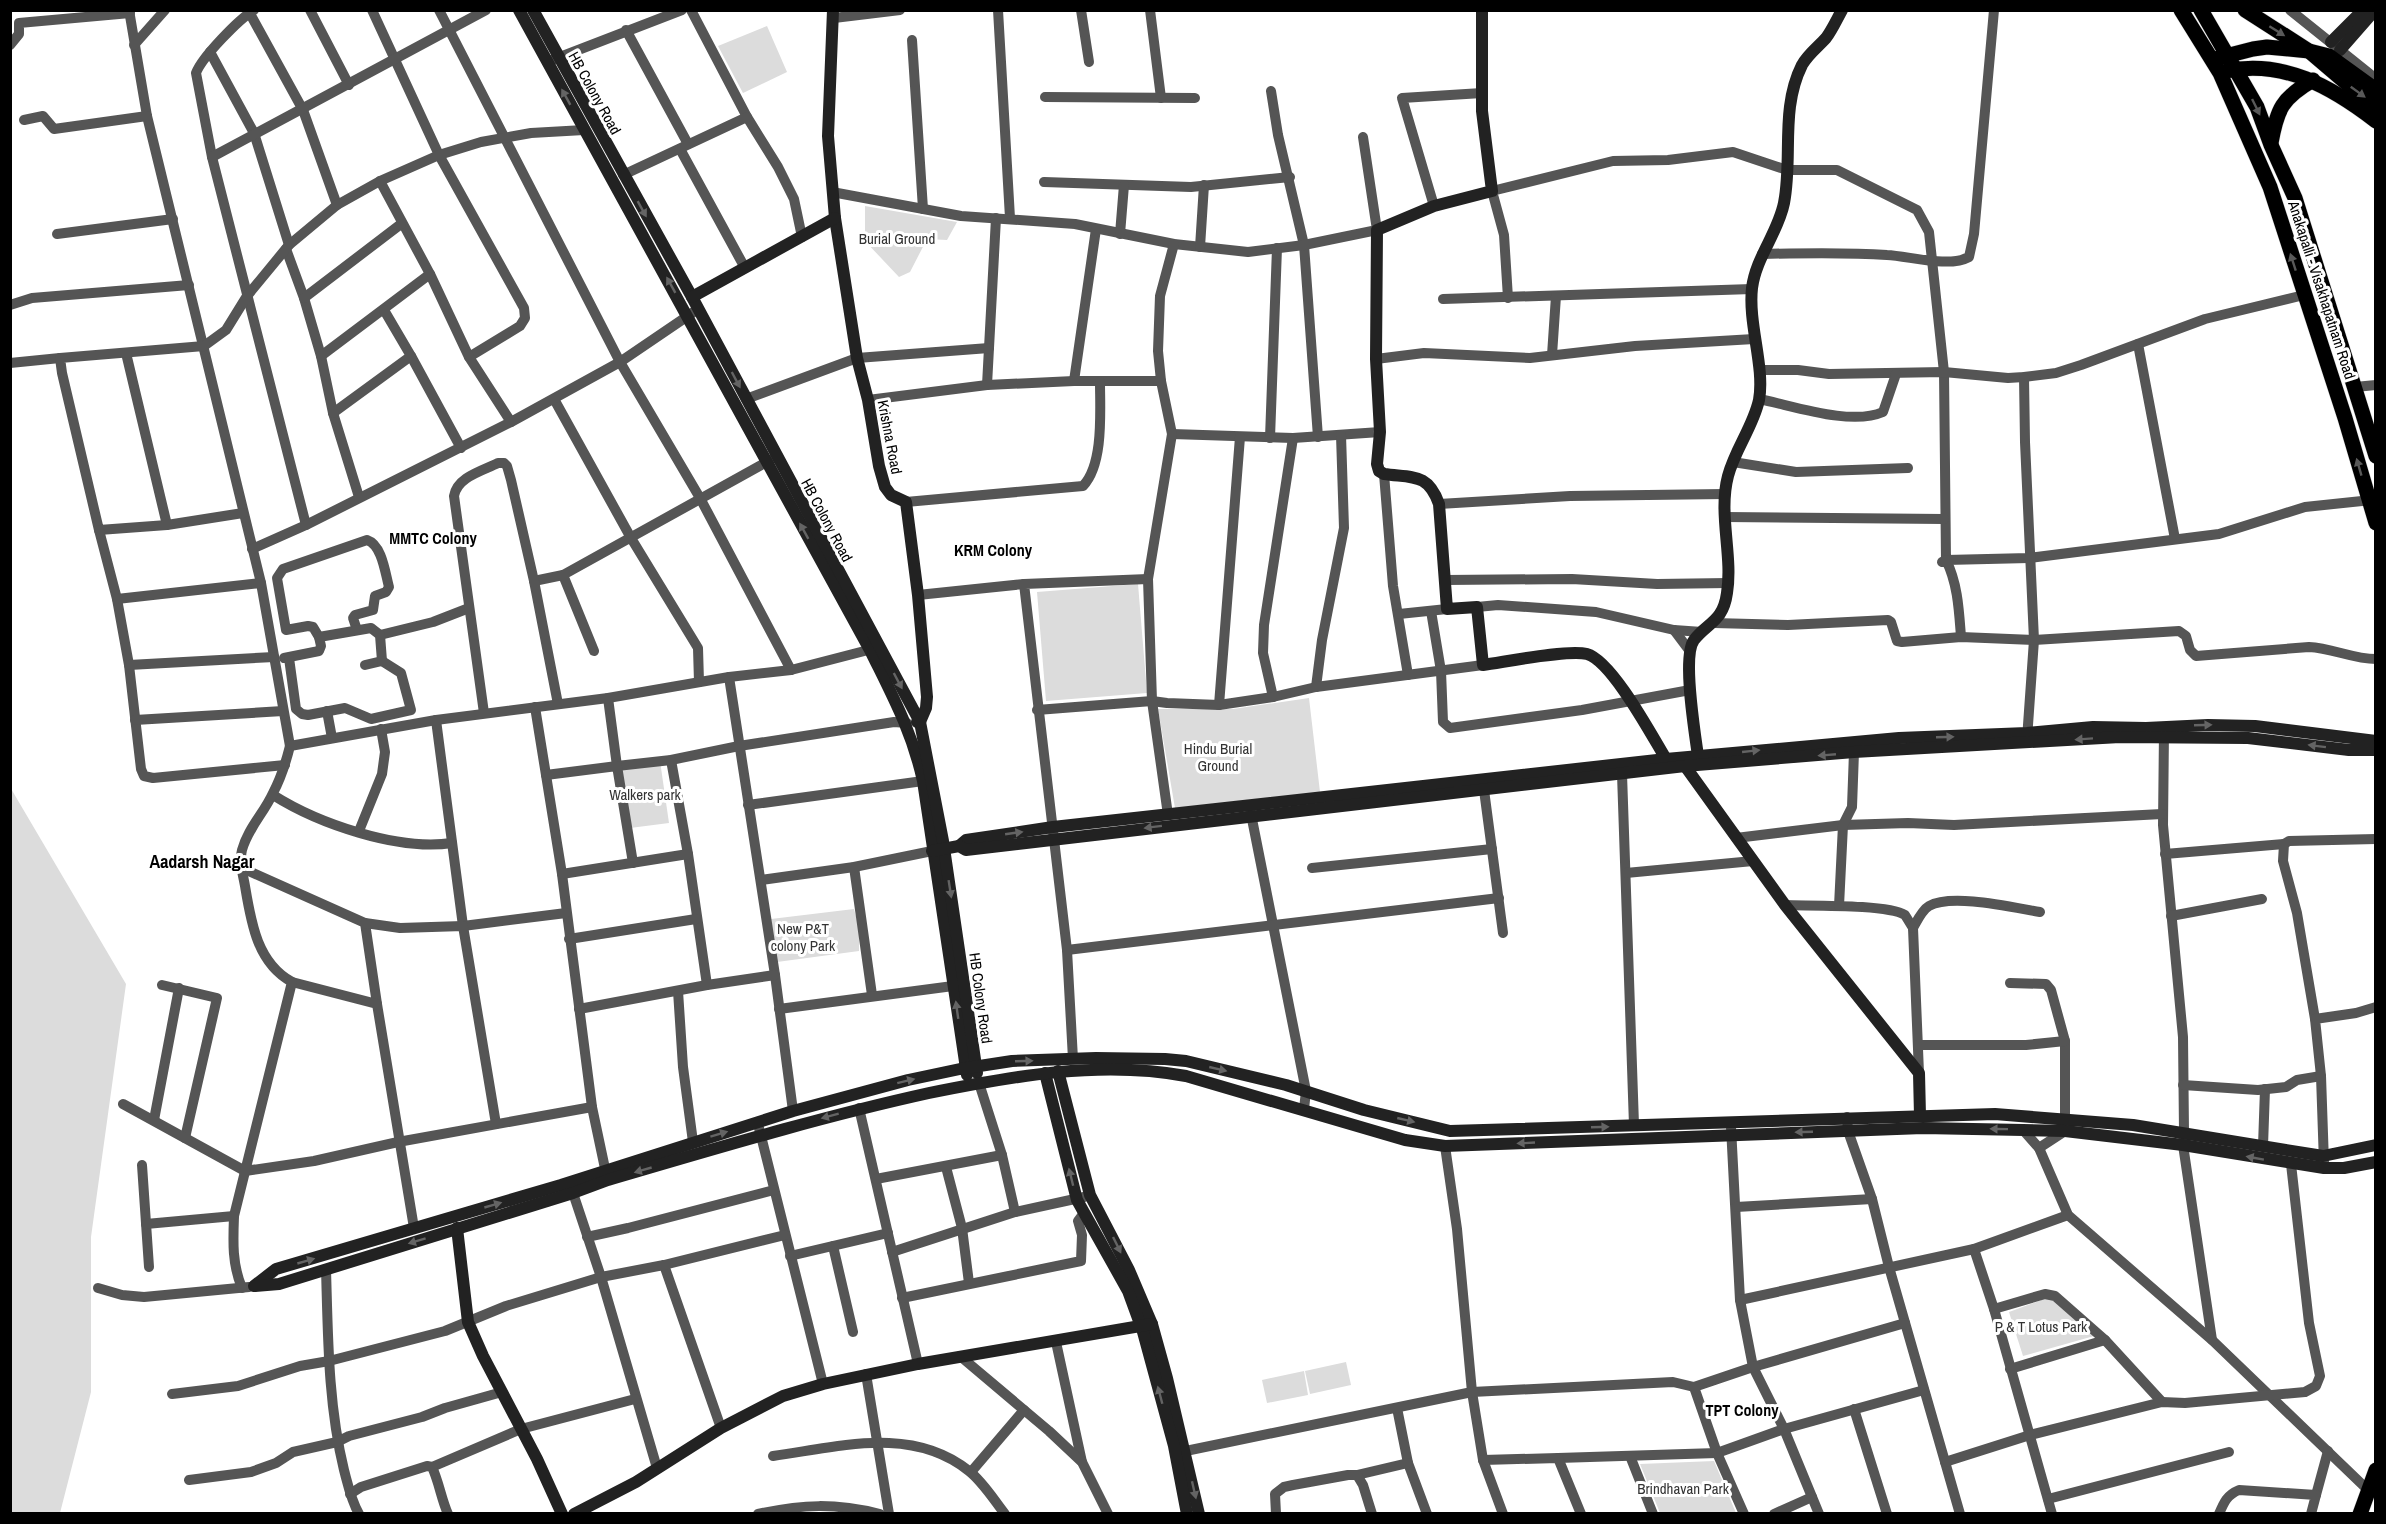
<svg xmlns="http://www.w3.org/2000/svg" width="2386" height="1524" viewBox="0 0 2386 1524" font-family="'Archivo Narrow',sans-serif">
<rect width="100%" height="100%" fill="#fff"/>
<!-- green -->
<g fill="#dcdcdc">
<polygon points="767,26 787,72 743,93 718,46"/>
<polygon points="865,206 957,222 947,240 927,239 910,272 899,277 865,241"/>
<polygon points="1138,584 1147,693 1046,701 1037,592"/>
<polygon points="1309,698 1320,792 1175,808 1158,709 1233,709"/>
<polygon points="660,761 669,823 630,828 621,765"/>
<polygon points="10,787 126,984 91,1237 91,1392 60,1513 11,1513"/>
<polygon points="854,909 859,927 859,951 777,962 771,919"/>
<polygon points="2050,1297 2094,1336 2023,1356 2009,1312"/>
<polygon points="1346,1362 1351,1385 1310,1394 1305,1371"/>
<polygon points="1304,1371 1308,1395 1267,1403 1262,1380"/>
<polygon points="1714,1461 1736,1513 1660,1513 1640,1464"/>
</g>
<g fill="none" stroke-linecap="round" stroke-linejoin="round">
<defs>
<g id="primary">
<polyline points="2181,10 2220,73 2270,187 2345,418 2376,523"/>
<polyline points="2201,10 2257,107 2271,145 2295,198 2376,456"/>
<polyline points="2245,10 2309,51 2350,86 2376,105"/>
<polyline points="2218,58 2253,49 2267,47 2309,51 2329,56 2376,90"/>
<path d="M2226 71C2283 59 2332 87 2376 121"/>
<path d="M2271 143C2277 109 2282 98 2313 80"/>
<polyline points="2360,1514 2376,1470"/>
</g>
</defs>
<!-- primary casing -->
<use href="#primary" stroke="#dbdbdb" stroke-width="16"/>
<!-- street -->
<g stroke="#555" stroke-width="10">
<polyline points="129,10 147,116 261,583 290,746"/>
<polyline points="248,10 303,110 337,205"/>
<path d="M254 10C239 19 202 57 196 73L212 157 306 525"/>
<polyline points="310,10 349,85"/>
<polyline points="372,10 439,155 524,308 525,318 520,326 469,357"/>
<polyline points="439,10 620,362 700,498 791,670"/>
<polyline points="691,10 747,117 778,167 794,199 802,237"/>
<polyline points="998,10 1010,218"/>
<polyline points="1081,10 1089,62"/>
<polyline points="1150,10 1161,98"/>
<polyline points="2290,10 2376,79"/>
<polyline points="834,18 900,10"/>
<polyline points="626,30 688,144"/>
<polyline points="912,40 923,209"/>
<polyline points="10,45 19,34 19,23 130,13"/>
<polyline points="134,45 165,10"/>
<polyline points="210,52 254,133 289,245"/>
<polyline points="547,62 682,10"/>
<polyline points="1271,91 1278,135 1304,245 1318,437"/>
<polyline points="1045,97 1195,98"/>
<polyline points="24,120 43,116 54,129 147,116"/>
<polyline points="680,149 745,268"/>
<polyline points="212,157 486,10"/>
<polyline points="623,175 747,117"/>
<polyline points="380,181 430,274 469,357 511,422"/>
<polyline points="1044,182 1191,187 1290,177"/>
<polyline points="832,192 961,216 1075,224 1174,244 1248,252 1304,245 1377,230 1363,137"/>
<polyline points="1434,206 1402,98 1482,93"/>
<polyline points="57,234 173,219"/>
<polyline points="1120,234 1124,185"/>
<polyline points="1200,247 1204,185"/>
<polyline points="286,249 304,298 321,356 333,413 359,497"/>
<path d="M1762 254C1803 253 1845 252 1887 255 1909 256 1949 268 1969 257L1974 234 1994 10"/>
<polyline points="304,298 401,224"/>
<polyline points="1508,298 1504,235 1492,191 1613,161 1668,160 1733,152 1787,170 1837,170 1917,210 1929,232 1944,372 1946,560 2029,558 2219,534 2305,507 2362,501"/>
<polyline points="1443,299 1752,289"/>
<polyline points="10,305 32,298 189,285"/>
<polyline points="2138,344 2175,539"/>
<polyline points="126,353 167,525"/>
<polyline points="1552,355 1556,296"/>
<polyline points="321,356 430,274"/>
<polyline points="411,356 461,448"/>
<polyline points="1376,359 1424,353 1530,358 1635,346 1754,339"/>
<polyline points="10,363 60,358"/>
<polyline points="1760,370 1798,370 1829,374 1944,372 2008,378 2024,377 2056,373 2081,365 2205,319 2304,295"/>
<polyline points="2024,377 2025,442 2034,640 2027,739"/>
<polyline points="1074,381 1096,229"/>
<polyline points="987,385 996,218"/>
<polyline points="2355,387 2376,385"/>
<polyline points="554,399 631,538 698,648 699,682"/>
<polyline points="746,399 857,358 989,348"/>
<path d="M1759 399C1794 406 1851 426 1883 412L1896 374"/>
<polyline points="868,400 987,385 1074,381 1161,381"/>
<polyline points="333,413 411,356 384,310"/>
<polyline points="1172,434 1293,438 1380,432"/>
<polyline points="1270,438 1277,248"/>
<polyline points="1733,462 1796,472 1908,468"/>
<polyline points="1384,474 1393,586 1408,675"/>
<path d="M906 502 1083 486C1104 464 1100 411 1100 382"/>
<polyline points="1439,504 1570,496 1725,494"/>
<polyline points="243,513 167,525 99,530 62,373 60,358 204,346 226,330 247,296 289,245 337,205 380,181 439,155 481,142 531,133 584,130"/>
<polyline points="1725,517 1944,519"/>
<polyline points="99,530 117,599 129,665 141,769 144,776 153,778 285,765"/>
<polyline points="252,549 306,525 511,422 620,362 698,309"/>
<path d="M1942 562 1946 560C1958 584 1959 611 1961 637"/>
<polyline points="1148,579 1172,434 1161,381 1158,351 1160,296 1174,244"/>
<polyline points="1446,580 1572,579 1657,584 1728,583"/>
<polyline points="534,581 563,575"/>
<polyline points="918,595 1024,584"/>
<polyline points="117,599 261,583"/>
<polyline points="1477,607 1498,605 1596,612 1674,630 1702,632"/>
<polyline points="1431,611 1441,671 1443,722 1450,728 1582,710 1690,690"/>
<polyline points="1399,614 1447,609"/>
<path d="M1714 623 1788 625 1888 620 1891 622 1897 641 1902 642 1961 637 2034 640 2179 631 2186 636 2190 650 2196 656 2309 647C2332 648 2353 659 2376 659"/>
<polyline points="1674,630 1689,650"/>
<polyline points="380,635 433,622 469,608"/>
<path d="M319 637 313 627 308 626 286 630 277 578 283 569 367 540C382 545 385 572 389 587L386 592 375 596 373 610 355 615 353 618 357 630"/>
<polyline points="594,651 563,575 774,458"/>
<polyline points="284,658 319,651 321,646 319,637 371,628 380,635 382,661 365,665"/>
<polyline points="289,658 296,709 302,714 308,715 345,708 371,719 411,710 401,673 382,661"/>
<polyline points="129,665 274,657"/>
<polyline points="729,677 775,975 793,1111"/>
<polyline points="1316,687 1322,640 1344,528 1341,435"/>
<polyline points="1273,697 1263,653 1264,625 1293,438"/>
<polyline points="608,698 617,766 671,760 739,746 894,722 907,723"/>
<polyline points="1219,705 1240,437"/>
<polyline points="535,707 562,874 592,1107 607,1178"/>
<polyline points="1037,710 1152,701 1167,703 1219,705 1273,697 1316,687 1483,665"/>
<polyline points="327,711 332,738"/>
<path d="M484 713 454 496C457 477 482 471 498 463H504L507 466 511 480 534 581 558 704"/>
<polyline points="135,720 283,711"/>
<polyline points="436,720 463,926 566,913"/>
<polyline points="2164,731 2163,825 2183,1037 2184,1132 2183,1145 2212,1340"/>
<polyline points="671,760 688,854 707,985"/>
<polyline points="1622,774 1634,1125"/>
<polyline points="546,775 617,766 633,863"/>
<polyline points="1484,790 1503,933"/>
<path d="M273 795C319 824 398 851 452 843"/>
<polyline points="748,805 923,781"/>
<polyline points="1250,809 1306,1091 1304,1109"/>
<polyline points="359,831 382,774 385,752 381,729"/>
<polyline points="1736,838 1843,825 1908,823 1954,825 2162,814"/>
<polyline points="2165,854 2284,844"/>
<polyline points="854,867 872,995"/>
<polyline points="242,868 365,923 377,1004"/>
<polyline points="1312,868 1492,849"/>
<polyline points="1626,873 1753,861"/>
<polyline points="562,874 688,854"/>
<polyline points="761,880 854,867 932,851"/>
<path d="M1785 905C1809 906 1887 904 1905 915L1913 928 1919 1073"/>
<polyline points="1839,906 1843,825 1852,807 1854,752"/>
<polyline points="2171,916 2262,899"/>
<polyline points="365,923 400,928 463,926 496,1124"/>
<path d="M1913 928C1917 921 1922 910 1929 906 1952 893 2015 908 2040 912"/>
<polyline points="569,939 696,919"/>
<polyline points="1067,950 1499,898"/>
<polyline points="292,982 377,1004 414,1228"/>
<polyline points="2010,983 2046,984 2051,990 2065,1041 2065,1131 2039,1148"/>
<polyline points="162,985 217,998 185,1138"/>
<polyline points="678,991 683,1067 693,1142"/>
<polyline points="579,1009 707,985 775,975"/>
<polyline points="779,1009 953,986"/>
<polyline points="2315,1019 2297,913 2283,861 2284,844 2289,841 2376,839"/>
<polyline points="1918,1045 2026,1045 2065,1041"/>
<polyline points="1073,1059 1067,950 1024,584 1148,579 1152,701 1168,815"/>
<polyline points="979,1083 1002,1155 1015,1212"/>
<polyline points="2183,1085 2258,1090 2286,1087 2297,1080 2321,1076"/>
<polyline points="123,1104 245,1171 314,1161 398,1142 592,1107"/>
<polyline points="859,1108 918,1364"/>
<polyline points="1847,1117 1848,1131 1872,1199 1889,1267 1960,1514"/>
<polyline points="154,1120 179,988"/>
<polyline points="1731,1127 1740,1300 1753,1367 1784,1429 1819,1514"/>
<polyline points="759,1128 823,1384"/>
<polyline points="2023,1130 2039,1148 2068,1215 2212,1340 2369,1491"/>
<polyline points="1445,1146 1457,1229 1472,1392 1483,1460 1503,1514"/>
<polyline points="2263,1146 2265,1089"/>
<polyline points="2324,1163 2321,1076 2315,1019 2356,1013 2376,1007"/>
<polyline points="142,1165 149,1267"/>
<polyline points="946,1167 962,1228 969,1283"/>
<polyline points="876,1179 1002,1155"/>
<polyline points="571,1187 601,1277 657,1468"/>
<polyline points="1736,1207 1872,1199"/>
<polyline points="146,1224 234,1216"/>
<polyline points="587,1237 628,1228 774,1190"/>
<polyline points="833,1246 853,1332"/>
<polyline points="1974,1249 2068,1215"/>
<polyline points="892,1252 1015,1212 1084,1197"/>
<polyline points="790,1256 888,1233"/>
<polyline points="664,1265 721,1428"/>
<path d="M326 1269C328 1336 328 1405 344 1470 348 1485 351 1500 359 1514"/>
<polyline points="98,1288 122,1295 144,1297 249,1287"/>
<path d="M242 1288C232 1264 233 1242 234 1216L292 982C257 963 251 922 245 886 243 875 239 861 242 850 248 828 264 813 273 793 281 778 286 762 290 746L436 720 608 698 729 677 791 670 876 648"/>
<polyline points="902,1298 1081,1261 1082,1235 1078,1221 1084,1213"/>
<polyline points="1740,1300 1974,1249 1994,1309 2052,1514"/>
<polyline points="1994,1309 2045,1294 2055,1296 2105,1340 2162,1402"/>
<polyline points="1056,1342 1082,1462"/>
<polyline points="960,1356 1049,1431 1082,1462 1108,1514"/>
<polyline points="2010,1369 2105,1340"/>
<polyline points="866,1374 889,1514"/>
<polyline points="172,1394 238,1386 300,1366 329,1361 445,1331 506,1306 601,1277 664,1265 785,1235"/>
<polyline points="1397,1408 1408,1463 1427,1514"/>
<polyline points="1854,1409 1887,1514"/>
<polyline points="1176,1453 1472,1392 1673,1382 1694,1387"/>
<path d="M773 1456C838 1447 912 1425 969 1471 983 1482 994 1500 1005 1514"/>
<polyline points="1630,1456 1653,1514"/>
<polyline points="1558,1458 1717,1453 1784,1429 1924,1390"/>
<polyline points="1483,1460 1558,1458 1581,1514"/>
<polyline points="1945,1462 2030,1435 2162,1402 2185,1403 2305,1392 2316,1386 2320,1376 2309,1323 2291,1164"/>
<polyline points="432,1467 521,1429 635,1399"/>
<polyline points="971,1472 1024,1410"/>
<polyline points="1357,1475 1408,1463"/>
<polyline points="189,1480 251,1472 276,1463 293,1452 337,1442 349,1436 422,1417 445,1408 502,1392"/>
<path d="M350 1494 361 1487 427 1466 432 1467C439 1482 441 1498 448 1514"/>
<polyline points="2316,1495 2328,1451"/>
<polyline points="2048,1499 2229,1452"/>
<path d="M758 1514C803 1504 835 1503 880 1514"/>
<polyline points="1276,1514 1275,1494 1284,1487 1293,1485 1348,1475 1357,1475 1363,1485 1372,1514"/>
<polyline points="1744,1514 1717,1453 1694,1387 1753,1367 1905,1323"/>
<polyline points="1774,1514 1812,1497"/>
<path d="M2219 1514C2224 1502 2227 1495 2239 1490L2316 1495 2311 1514"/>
</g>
<!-- secondary -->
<g stroke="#222" stroke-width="12">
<path d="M519 10 870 650C892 695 912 731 923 781L967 1075"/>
<polyline points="533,10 692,297 920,722 943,841 977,1073"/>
<polyline points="833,10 828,136 835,218 857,358 868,400 879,466 885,487 891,495 906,502 918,595 927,697 926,708 920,722 917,722"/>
<path d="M1482 10V111L1492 191 1434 206 1377 230 1376 359 1380 432 1377 464 1379 471 1384 474C1413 478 1428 473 1439 504L1447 609 1477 607 1483 665C1505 662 1568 649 1587 654 1612 661 1652 736 1666 759L1685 766 1785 905 1919 1073 1920 1116"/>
<polyline points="2331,42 2363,10"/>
<polyline points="2340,50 2375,10"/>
<polyline points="692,297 835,218"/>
<path d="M1698 756C1695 734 1682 656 1694 640 1708 622 1723 622 1727 593 1733 555 1718 514 1728 476 1735 449 1753 427 1759 400 1765 367 1748 324 1752 288 1756 257 1778 233 1784 203 1793 157 1780 109 1802 65 1808 54 1818 47 1826 38 1832 30 1837 19 1842 10"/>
<polyline points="959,846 966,840 1053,827 1666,759 1899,738 2027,733 2093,727 2146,728 2208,725 2255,726 2376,741"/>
<polyline points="932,851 959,846 966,850 1685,766 1854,752 2120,737 2248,738 2349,750 2376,750"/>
<polyline points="1058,1071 1090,1195 1129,1270 1152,1324 1167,1378 1199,1514"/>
<polyline points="1045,1073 1077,1200 1128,1291 1143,1332 1174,1446 1187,1514"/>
<polyline points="457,1228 468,1322 483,1356 537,1459 562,1514"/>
<polyline points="254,1286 276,1269 561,1185 793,1111 908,1080 960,1069 1012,1061 1096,1058 1165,1059 1186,1061 1286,1085 1364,1110 1450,1131 1995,1114 2133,1125 2323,1156 2376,1145"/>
<path d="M255 1286 279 1284 573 1193 608 1180C714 1149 820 1117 929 1093 1013 1076 1101 1060 1186 1076L1405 1140 1445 1146 1923 1128 2023 1130 2065 1131 2183 1145 2324 1168H2344L2376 1162"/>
<polyline points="574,1514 636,1482 721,1428 783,1396 823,1384 918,1364 1152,1324"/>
</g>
<!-- primary -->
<use href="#primary" stroke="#000" stroke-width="15"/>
</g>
<!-- one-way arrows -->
<defs><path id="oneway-solid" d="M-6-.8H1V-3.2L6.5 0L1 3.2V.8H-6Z" transform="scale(1.5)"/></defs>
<g fill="#595959">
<use href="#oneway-solid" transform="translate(2277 31) rotate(32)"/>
<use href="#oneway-solid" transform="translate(2358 92) rotate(36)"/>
<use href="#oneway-solid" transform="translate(2256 107) rotate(64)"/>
<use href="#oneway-solid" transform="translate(2293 262) rotate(-108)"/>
<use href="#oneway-solid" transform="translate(2359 467) rotate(-106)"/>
</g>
<g fill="#646464">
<use href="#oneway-solid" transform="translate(566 97) rotate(-119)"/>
<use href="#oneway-solid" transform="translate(642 209) rotate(61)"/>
<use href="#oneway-solid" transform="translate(671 285) rotate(-119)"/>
<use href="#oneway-solid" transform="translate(736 380) rotate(62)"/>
<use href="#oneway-solid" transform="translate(804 531) rotate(-119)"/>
<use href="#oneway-solid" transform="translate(898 681) rotate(62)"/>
<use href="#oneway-solid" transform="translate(2203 725) rotate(-2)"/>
<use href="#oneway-solid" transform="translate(1945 737) rotate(-2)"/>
<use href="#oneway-solid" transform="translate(2084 739) rotate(176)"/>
<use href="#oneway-solid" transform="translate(2317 746) rotate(-173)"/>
<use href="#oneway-solid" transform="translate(1751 751) rotate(-6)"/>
<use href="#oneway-solid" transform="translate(1827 755) rotate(175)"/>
<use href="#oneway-solid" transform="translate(1153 827) rotate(173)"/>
<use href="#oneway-solid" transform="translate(1014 833) rotate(-8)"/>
<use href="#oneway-solid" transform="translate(950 889) rotate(81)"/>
<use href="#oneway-solid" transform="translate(957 1010) rotate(-98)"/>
<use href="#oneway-solid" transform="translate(1024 1061) rotate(-2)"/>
<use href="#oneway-solid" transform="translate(1218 1069) rotate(13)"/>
<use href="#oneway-solid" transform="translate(906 1081) rotate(-14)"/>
<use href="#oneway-solid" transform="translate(830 1116) rotate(165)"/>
<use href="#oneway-solid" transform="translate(1406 1120) rotate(13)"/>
<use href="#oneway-solid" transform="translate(1600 1127) rotate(-2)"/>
<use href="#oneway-solid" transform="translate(1999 1129) rotate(-179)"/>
<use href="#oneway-solid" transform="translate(1804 1132) rotate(178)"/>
<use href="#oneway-solid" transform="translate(719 1134) rotate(-17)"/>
<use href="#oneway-solid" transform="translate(1526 1143) rotate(177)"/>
<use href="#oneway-solid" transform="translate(2255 1158) rotate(-170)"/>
<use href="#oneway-solid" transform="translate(643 1170) rotate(164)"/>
<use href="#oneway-solid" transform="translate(1071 1177) rotate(-104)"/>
<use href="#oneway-solid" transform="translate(493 1205) rotate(-16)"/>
<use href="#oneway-solid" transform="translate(417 1241) rotate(163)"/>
<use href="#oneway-solid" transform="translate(1117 1245) rotate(64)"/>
<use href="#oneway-solid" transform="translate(306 1261) rotate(-16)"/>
<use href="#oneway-solid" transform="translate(1160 1395) rotate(-105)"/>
<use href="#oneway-solid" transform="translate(1194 1490) rotate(77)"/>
</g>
<g text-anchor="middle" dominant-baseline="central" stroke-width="6" stroke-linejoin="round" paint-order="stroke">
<!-- street labels -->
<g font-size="15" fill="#000" stroke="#fff">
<text transform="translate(595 93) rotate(61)">HB Colony Road</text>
<text transform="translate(2322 290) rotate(72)">Anakapalli - Visakhapatnam Road</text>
<text transform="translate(890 437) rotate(79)">Krishna Road</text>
<text transform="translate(827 520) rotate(62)">HB Colony Road</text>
<text transform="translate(981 998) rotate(82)">HB Colony Road</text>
</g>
<!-- park labels -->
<g font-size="15" fill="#333" stroke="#fff">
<text x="897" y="238">Burial Ground</text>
<text x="1218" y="748">Hindu Burial<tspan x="1218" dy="17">Ground</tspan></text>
<text x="645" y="794">Walkers park</text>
<text x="803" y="928">New P&amp;T<tspan x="803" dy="17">colony Park</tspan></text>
<text x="2041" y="1326">P &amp; T Lotus Park</text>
<text x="1683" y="1488">Brindhavan Park</text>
</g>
<!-- neighbourhood labels -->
<g font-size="16" font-weight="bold" fill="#000" stroke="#fff">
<text x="433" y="538">MMTC Colony</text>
<text x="993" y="550">KRM Colony</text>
<text x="1742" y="1410">TPT Colony</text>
</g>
<!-- quarter labels -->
<g font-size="18" font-weight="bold" fill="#000" stroke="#fff">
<text x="202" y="861">Aadarsh Nagar</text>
</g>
</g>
<!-- border -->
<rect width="2386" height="1524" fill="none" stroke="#000000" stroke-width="24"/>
</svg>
